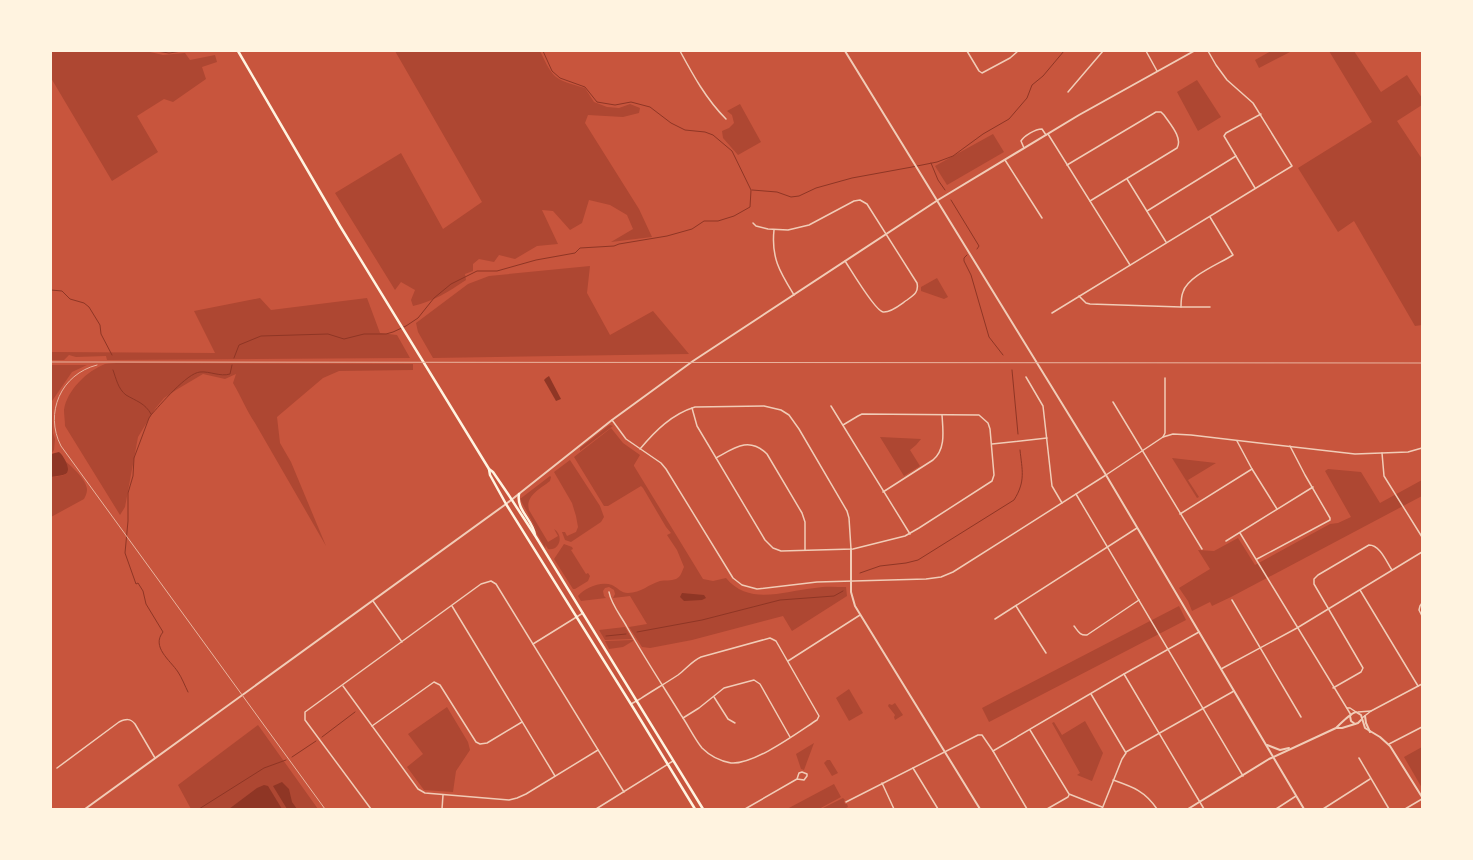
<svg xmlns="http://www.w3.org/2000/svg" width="1473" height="860" viewBox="0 0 1473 860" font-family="'Golos Text',sans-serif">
<rect width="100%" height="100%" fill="#c8553d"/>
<!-- green -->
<g fill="#ae4732">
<polygon points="51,51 146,51 163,55 185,53 190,60 215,55 217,62 202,67 206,79 173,102 164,99 137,116 158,152 112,181 51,78"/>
<path d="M395 51H540C554 80 554 79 585 88L594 102 607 107 619 108 630 104 640 108 639 113 623 117 588 115 585 123 639 209 652 237 611 242 633 229 627 215 610 205 589 200 582 223 570 230 553 211 542 210 558 244 537 246 515 259 499 255 494 262 479 259 473 264V271L465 274 466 280C448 292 434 301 413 306L411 300 415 290 401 282 395 290 335 193 401 153 443 229 482 202Z"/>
<polygon points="1271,51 1292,51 1259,68 1255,60"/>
<polygon points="1329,51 1354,51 1381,92 1407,75 1422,98 1422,105 1397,121 1422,159 1422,325 1415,326 1354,221 1338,232 1298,168 1372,122"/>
<polygon points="1197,80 1221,117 1198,131 1177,92"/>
<polygon points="740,104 761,142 738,155 723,138 722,131 729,128 734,123 732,115 727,111"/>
<polygon points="993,134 1004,152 947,185 935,166"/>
<polygon points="590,266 587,293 610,335 653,311 689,354 433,358 418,332 416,323 468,284 489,276"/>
<polygon points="937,278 948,297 944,299 921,291 921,287"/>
<polygon points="260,298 271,310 367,298 380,333 397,335 410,358 107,360 106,356 76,357 69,355 64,360 51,360 51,352 215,353 194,311"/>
<path d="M121 363 413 364V370L339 371 323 378 277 417 280 443 291 462 326 546 255 423C246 410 241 396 233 383L236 374 225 379 203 374 176 390 164 398 155 409 138 437 125 507 120 515 65 426C65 421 64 415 64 410 67 390 87 371 105 364 110 363 116 363 121 363Z"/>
<polygon points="51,365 87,365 72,372 52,401 53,433 55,439 54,450 51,454"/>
<polygon points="610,425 613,426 580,451 580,448 608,426"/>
<path d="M611 428 623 443 640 455 634 465V466L703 579 713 581 726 578C749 606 784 591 815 588 825 586 836 587 846 587L847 596 792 631 783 616 692 640 650 648 642 647 629 627 647 624 630 596 613 598 615 594 614 590 609 587 605 588 603 591 604 596 606 598 581 601 578 596C585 588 600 581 612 585 618 588 621 593 628 593 641 593 649 584 660 581 665 580 671 581 676 579 681 577 682 571 684 567L677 550 667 535 671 533 666 527 643 488 641 486 608 506H604L574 457Z"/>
<polygon points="880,437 921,439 916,445 910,450 920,466 904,476"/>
<polygon points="1172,458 1216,463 1188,480 1199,497 1197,498"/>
<polygon points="570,460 600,506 604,517 601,522 571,542 565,540 562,532 565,532 567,536 576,532 578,527 576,516 572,503 554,472"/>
<path d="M66 462C72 466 88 482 87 490 87 493 85 497 84 499L51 517V477C63 475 72 477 66 462Z"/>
<polygon points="1328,469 1361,472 1380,503 1422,480 1422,496 1231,597 1212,606 1210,602 1192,611 1188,601 1179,588 1210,569 1198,550 1214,551 1238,538 1255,565 1330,524 1338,523 1351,517 1325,471"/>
<path d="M550 476 551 477 550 481C540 489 525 496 529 510L548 542 558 536 554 529C564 535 560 551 548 549L545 544 546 548 544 546 521 505 540 536 520 499Z"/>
<polygon points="564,544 572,547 573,549 571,550 586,574 588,573 590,576 588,581 575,589 573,589 554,559"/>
<polygon points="1179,606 1186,620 989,722 982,708"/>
<polygon points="625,627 632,639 605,640 599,630"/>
<polygon points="633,640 633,641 623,647 609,649 605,641"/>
<polygon points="849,689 863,713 849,721 836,698"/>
<polygon points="895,703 903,715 895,720 894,717 895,715 888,706 889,704 892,705"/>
<polygon points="447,707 468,742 470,750 456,771 453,792 424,790 407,767 423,754 408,734"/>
<polygon points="1085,721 1103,753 1092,781 1077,775 1080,773 1052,723 1054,722 1062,735"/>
<polygon points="258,725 318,809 191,809 178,785"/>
<polygon points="814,743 804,770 801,769 796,754"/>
<polygon points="1422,747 1422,788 1404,757"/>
<polygon points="827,760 830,760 838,773 832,776 824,763"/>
<polygon points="834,784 841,797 819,809 787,809"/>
<polygon points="843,798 845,800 844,801 845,804 847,804 848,807 844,809 821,809"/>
</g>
<!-- water -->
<g fill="#8f3625">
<polygon points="549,376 561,399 556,401 544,380 546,378"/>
<path d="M59 452C63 455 71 468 67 473 64 476 55 476 51 477V454Z"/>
<polygon points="682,593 704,595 706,598 702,600 684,601 680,597"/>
<polygon points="282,782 289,789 292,802 297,809 287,809 273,786"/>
<polygon points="264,785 268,786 282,809 229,809 257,788"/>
</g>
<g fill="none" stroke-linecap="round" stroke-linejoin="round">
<!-- stream -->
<g stroke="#8f3625" stroke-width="1">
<polyline points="156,51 169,53 182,51"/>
<polyline points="931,163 938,180 945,190"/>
<polyline points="752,190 777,192 791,197 799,196 816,188 852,178 912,167 937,162 953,156 983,134 1009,119 1027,98 1032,85 1043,76 1064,51"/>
<polyline points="951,200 979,246 977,249"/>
<polyline points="967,255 964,258 964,261 971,275 989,337 1003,355"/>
<polyline points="51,290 62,291 70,299 84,303 89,307 100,325 101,334 112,355"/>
<polyline points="234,358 239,345 261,336 328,334 344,339 364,334 386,334 393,332 406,326 418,318 434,298 451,284 477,271 497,271 536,260 575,253 580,248 614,246 619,244 667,236 692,229 704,221 718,221 734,216 750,207 751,190 732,151 713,135 705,132 685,130 671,123 650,107 631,102 615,105 597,102 585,87 560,78 552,71 543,51"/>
<path d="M113 370C116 378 118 389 126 395 136 401 145 403 151 414"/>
<polyline points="1012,370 1018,434"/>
<path d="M860 573 880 566 906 563 918 560 1014 500C1026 481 1022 470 1020 450"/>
<polyline points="637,632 702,620 780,600 834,596 843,591"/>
<polyline points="606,636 626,634"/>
<path d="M188 692C185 686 182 678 178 672 170 660 151 647 163 632L146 604 143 591 138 583 136 584 125 553 128 521V493L133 476 134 458 149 418 151 415C160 405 187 373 200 372 210 371 220 377 230 374L232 365"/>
<polyline points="322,737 355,712"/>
<polyline points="292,757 316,741"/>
<polyline points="199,809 264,768 286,760"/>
</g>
<!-- minor -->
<g stroke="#f1ccb7" stroke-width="1.5">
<path d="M680 51C693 75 706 99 726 119"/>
<polyline points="967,51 979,71 982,73 1010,58 1018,51"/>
<polyline points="1146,51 1157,71"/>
<polyline points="1068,92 1103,51"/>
<polyline points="1048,134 1130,265"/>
<path d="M1024 148 1021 141C1024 136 1035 129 1042 129L1046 135"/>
<polyline points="1005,160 1042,218"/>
<path d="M1067 165 1156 112H1161L1164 115C1170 124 1183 138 1177 148L1090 201"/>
<polyline points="1127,179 1166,242"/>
<polyline points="1255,188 1224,136 1226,133 1261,114"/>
<polyline points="1147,211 1236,156"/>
<path d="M753 223 756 226 768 229 788 230 809 225 854 201 860 200 867 204 917 283C919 292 914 295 907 300 901 304 891 313 883 312 875 311 851 270 845 261"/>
<path d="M774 230C771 258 780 272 794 295"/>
<polyline points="1079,296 1086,303 1090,304 1181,307 1210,307"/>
<path d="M1181 307C1181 302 1181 297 1183 292 1188 276 1219 264 1233 255L1210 217"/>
<polyline points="1052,313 1292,166 1253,103 1227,80 1216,65 1208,51"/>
<polyline points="1026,377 1043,406 1052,486 1062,503"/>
<polyline points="1113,402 1202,549"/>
<polyline points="831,406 910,534"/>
<polyline points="692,408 697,426 765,540 773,548 781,551 853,549 905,536 919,528 992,481 994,475 990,429 988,423 979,415 862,414 858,416 843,425"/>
<polyline points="612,420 626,439 661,463 666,469 733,578 742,585 757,589 817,582 926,579 941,577 953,572 1106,475 1163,437 1173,434 1191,435 1355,454 1408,452 1422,448"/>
<polyline points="1163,437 1165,433 1165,378"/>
<polyline points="1237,441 1252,469 1277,509"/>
<polyline points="992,444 1047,438"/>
<path d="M640 449C655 431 672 414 695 407L764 406 781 410 789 415 799 429 847 511 849 518 851 549"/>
<polyline points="1382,453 1384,476 1422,537"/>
<path d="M716 458C734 448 749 436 767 454L802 513 805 522V550"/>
<path d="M883 492 933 460C946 449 943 431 942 415"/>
<polyline points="1076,494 1243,776"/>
<polyline points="1180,514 1252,469"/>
<polyline points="1240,533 1351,715"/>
<polyline points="1226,541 1313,487"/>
<polyline points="1257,559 1330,520 1330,518 1305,475 1290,446"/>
<polyline points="1360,590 1418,686"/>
<path d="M609 592C611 604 621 616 627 627 644 657 663 686 681 715 688 725 694 738 702 748 710 756 720 761 731 763 754 765 797 733 817 720L819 716 776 641 770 638 701 657C692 661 686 669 678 675 666 683 652 691 640 699L631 704"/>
<polyline points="1232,600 1301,717"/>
<polyline points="373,601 402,642"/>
<polyline points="1422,603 1420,606 1419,610 1422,616"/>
<polyline points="452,606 555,776"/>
<polyline points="1016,606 1046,653"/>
<polyline points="995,619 1137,528"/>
<path d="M1074 626C1078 631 1080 636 1087 635L1139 600"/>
<polyline points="533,644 583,613"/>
<polyline points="788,661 860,615"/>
<polyline points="1221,669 1297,628 1422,552"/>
<polyline points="1124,674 1204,809"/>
<polyline points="343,686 418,789 425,793 509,800 517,798 526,794 598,750"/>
<path d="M1333 688 1361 672 1363 668 1314 584V579L1318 575 1369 545C1380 545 1386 561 1392 570"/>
<polyline points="1091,694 1126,753 1122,759 1102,809"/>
<polyline points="714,697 728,719 735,723"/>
<polyline points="1347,708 1350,708 1356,712"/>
<polyline points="1358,712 1371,711"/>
<polyline points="683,718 699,708 724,688 754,680 760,684 790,737"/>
<polyline points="1362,718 1371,711 1422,684"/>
<polyline points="372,726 434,682 440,685 476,742 480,744 487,743 522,722"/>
<polyline points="1030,730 1069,794 1102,807"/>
<polyline points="1389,744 1422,727"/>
<polyline points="993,751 1124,674 1199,632"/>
<polyline points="1126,752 1234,691"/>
<polyline points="1359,758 1389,809"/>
<path d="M57 768 119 722C126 719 130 718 135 724L155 758"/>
<polyline points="913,768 938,809"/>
<path d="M1113 780C1133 787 1145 791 1157 809"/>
<polyline points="882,783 894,809"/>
<polyline points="846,802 978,735 982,735 993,751 1027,809"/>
<polyline points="371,809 305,720 305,712 481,584 491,581 496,584 624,792"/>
<polyline points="442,809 443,795"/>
<polyline points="596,809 673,761"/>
<polyline points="745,809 797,779 804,780 807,776 807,774 802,772 799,773 797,779"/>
<polyline points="1047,809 1068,797 1069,795"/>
<polyline points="1276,809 1296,796"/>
<polyline points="1323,809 1370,779"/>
<polyline points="1405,809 1422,799"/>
</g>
<!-- tertiary -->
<g stroke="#f1ccb7" stroke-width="2">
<polyline points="845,51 1106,475 1304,809"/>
<polyline points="851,549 851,592 855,606 980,809"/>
<polyline points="1350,716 1351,721 1355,724 1358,723 1361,720"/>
<polyline points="1365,716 1366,723 1370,732"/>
<polyline points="1337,728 1342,728 1355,724"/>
<polyline points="1267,745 1280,750 1289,748"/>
<polyline points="85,809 506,504 612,420 693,361 938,200 1079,115 1194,51"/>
<path d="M1188 809 1269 759 1336 728C1340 724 1351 713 1356 712L1361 715 1365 728 1380 737 1390 746 1422 797"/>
</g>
<!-- primary -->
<g stroke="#fff3e0" stroke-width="2.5">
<polyline points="238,51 340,226 489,469 493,472 508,494 536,537 703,809"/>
<polyline points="489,469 490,475 506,504 634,709 695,809"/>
<path d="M519 494C516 510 533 520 535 535"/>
</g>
<!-- rail -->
<g stroke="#e9b49f" stroke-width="1">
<polyline points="51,362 1422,363"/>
<path d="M97 365C61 374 44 413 61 446L325 809"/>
</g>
</g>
<!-- border -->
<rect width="1473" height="860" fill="none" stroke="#fff3e0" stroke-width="104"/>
</svg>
